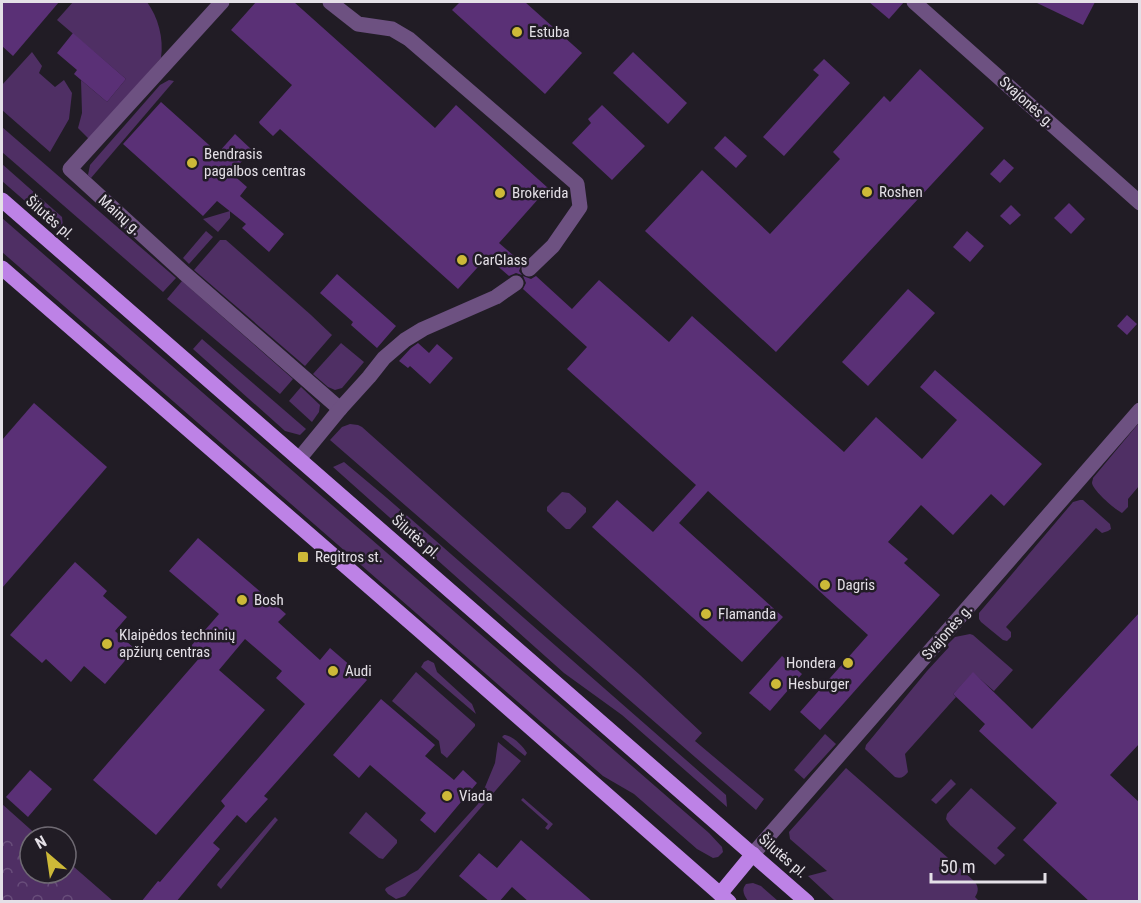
<svg xmlns="http://www.w3.org/2000/svg" width="1141" height="903" viewBox="0 0 1141 903" font-family="'Roboto Condensed',sans-serif">
<defs>
<pattern id="forest-crowns" width="20" height="18" patternUnits="userSpaceOnUse" patternTransform="scale(1.5)"><rect width="20" height="18" fill="#4f2f64"/><path d="M2 6a3 3 0 1 1 6 0M12 15a3 3 0 1 1 6 0" fill="none" stroke="#684d7a"/></pattern>
</defs>
<rect width="100%" height="100%" fill="#211c25"/>
<!-- green -->
<g fill="#4f2f64">
<path d="M73 2H147C158 17 164 38 161 58L89 139 78 128 82 113 81 80 107 102 126 79 57 20Z"/>
<polygon points="32,52 42,66 39,73 55,87 64,80 72,93 69,119 50,152 2,110 2,85"/>
<polygon points="169,80 174,81 91,178 88,175 90,165 160,85"/>
<polygon points="2,127 176,278 163,292 2,152"/>
<polygon points="2,164 62,217 64,235 2,181"/>
<polygon points="230,211 230,218 218,232 203,219"/>
<polygon points="2,218 709,833 722,847 723,852 718,857 713,858 697,849 634,794 603,776 2,252"/>
<polygon points="206,231 213,237 189,264 183,258"/>
<polygon points="220,240 226,240 311,315 332,335 305,366 194,270"/>
<polygon points="182,281 293,379 280,394 167,299"/>
<polygon points="202,339 306,429 300,435 285,431 193,349"/>
<polygon points="341,343 364,362 342,388 335,390 328,387 313,374"/>
<polygon points="301,387 320,405 319,412 312,422 289,401"/>
<polygon points="350,424 358,425 362,427 640,675 702,733 695,741 764,799 756,810 330,440 342,427"/>
<path d="M1138 424H1139V486L1128 499V507L1122 513C1116 510 1093 491 1092 483 1092 481 1093 480 1093 478Z"/>
<polygon points="344,462 387,498 726,795 727,807 622,715 564,673 333,467"/>
<polygon points="562,492 569,493 586,508 586,512 570,529 566,529 547,511 547,507"/>
<polygon points="1080,500 1083,500 1110,524 1111,529 1108,531 1102,533 1096,528 1006,627 1011,632 1011,637 1007,641 1003,640 981,622 979,619 979,613 1073,502"/>
<path d="M970 634 973 635 1013 670 994 691 973 673 953 694 956 697 905 754 908 772C904 777 901 779 895 777L865 749 866 745 927 671 949 647 947 645 955 637Z"/>
<polygon points="428,660 434,663 437,672 472,704 476,714 421,667 424,662"/>
<polygon points="416,672 475,724 475,726 447,758 441,753 439,741 392,701"/>
<polygon points="825,734 836,744 804,779 794,770"/>
<path d="M504 735C512 735 523 746 527 753L525 756 502 737Z"/>
<polygon points="498,742 521,761 405,896 396,899 388,894 385,890 386,888 418,870 478,804 495,763"/>
<path d="M846 768 973 880C979 886 979 891 975 897L979 901H835L808 876 827 871 790 839 789 832Z"/>
<polygon points="951,779 956,784 936,804 931,800"/>
<polygon points="971,788 1016,828 997,848 1005,855 995,865 950,825 946,819 947,814"/>
<polygon points="523,798 553,824 548,830 545,828 548,824 521,800"/>
<polygon points="2,804 39,837 30,837 30,873 66,873 66,860 113,901 2,901"/>
<polygon points="366,812 397,840 397,843 383,859 379,858 349,833"/>
<polygon points="275,817 278,820 277,821 221,889 217,885 218,883"/>
<path d="M753 883 761 886 778 901H748C744 895 741 890 746 884Z"/>
</g>
<!-- forest -->
<polygon fill="url(#forest-crowns)" points="2,832 30,851 30,873 58,873 71,888 80,901 2,901"/>
<!-- building -->
<g fill="#5a3076">
<polygon points="2,2 59,2 13,56 2,46"/>
<polygon points="256,2 294,2 435,128 456,105 548,188 499,243 522,263 519,271 522,275 516,273 509,276 487,257 458,289 280,129 273,136 260,124 259,122 292,85 231,30"/>
<polygon points="460,2 525,2 582,53 545,94 452,10"/>
<polygon points="869,2 904,2 889,19"/>
<polygon points="1035,2 1095,2 1083,25"/>
<polygon points="73,33 126,79 107,102 74,74 77,70 57,53"/>
<polygon points="633,52 687,103 668,124 613,73"/>
<polygon points="824,59 850,83 784,156 763,137 819,75 813,70"/>
<polygon points="920,69 984,128 776,352 645,231 702,170 770,234 840,159 833,152 884,96 890,102"/>
<polygon points="161,102 218,153 235,134 252,150 231,173 247,187 240,196 284,234 269,252 242,228 246,224 217,201 203,216 123,144"/>
<polygon points="602,105 645,146 612,180 572,143 591,123 588,119"/>
<polygon points="725,136 747,156 736,168 714,148"/>
<polygon points="1004,159 1014,168 1000,183 990,174"/>
<polygon points="1069,203 1085,219 1071,234 1054,218"/>
<polygon points="1011,205 1021,215 1010,225 1000,216"/>
<polygon points="967,231 984,246 970,262 953,247"/>
<polygon points="337,274 396,326 377,348 351,325 353,322 320,293"/>
<polygon points="523,276 531,279 536,276 572,309 599,280 669,342 692,316 844,452 876,417 922,459 957,420 920,387 935,370 1042,464 1004,506 991,494 953,535 921,505 888,542 908,559 904,563 940,595 820,730 800,712 868,635 708,491 679,523 783,617 742,662 592,527 617,500 653,532 696,485 567,369 587,347 523,289 526,283"/>
<polygon points="908,289 935,313 868,386 842,362"/>
<polygon points="1127,315 1137,324 1127,335 1117,326"/>
<polygon points="418,343 429,353 437,344 453,358 430,384 410,366 408,368 399,361 411,348"/>
<polygon points="34,403 107,467 2,588 2,440"/>
<polygon points="198,538 286,614 278,622 320,660 330,648 367,680 264,796 268,799 246,823 237,815 213,843 220,849 176,902 141,902 158,881 160,882 225,806 221,801 305,704 276,678 282,671 245,639 219,670 265,710 156,835 93,780 202,655 191,646 219,614 169,571"/>
<polygon points="75,562 107,591 103,596 127,617 115,631 135,649 105,684 84,666 71,682 46,659 42,663 10,635"/>
<polygon points="1140,612 1140,743 1110,775 1140,803 1140,902 1090,902 1023,840 1057,803 979,731 985,724 953,694 973,672 1032,729"/>
<polygon points="782,656 802,674 770,711 749,693"/>
<polygon points="381,699 435,745 425,756 454,780 463,770 477,783 435,833 420,820 426,813 370,765 359,778 333,755"/>
<polygon points="30,770 52,789 28,817 6,797"/>
<polygon points="521,840 593,902 529,902 512,887 499,902 490,902 459,876 479,853 497,868"/>
</g>
<g fill="none" stroke-linecap="round" stroke-linejoin="round">
<!-- minor -->
<g stroke="#6d5181" stroke-width="15">
<polyline points="222,2 70,169 184,273 340,409"/>
<polyline points="330,2 358,24 392,29 409,39 577,184 580,207 553,246 529,269"/>
<polyline points="914,2 1140,203"/>
<polyline points="299,459 340,409 369,377 384,358 405,340 423,329 496,297 516,283"/>
<polyline points="753,854 1140,410"/>
</g>
<!-- primary -->
<g stroke="#bd82e6" stroke-width="15">
<polyline points="2,200 807,902"/>
<polyline points="2,268 418,629 729,902"/>
<polyline points="720,894 753,854"/>
</g>
</g>
<!-- markers -->
<g fill="#cdb938" stroke="#211c25" stroke-width="2">
<circle cx="517" cy="32" r="6"/>
<circle cx="192" cy="163" r="6"/>
<circle cx="867" cy="192" r="6"/>
<circle cx="500" cy="193" r="6"/>
<circle cx="462" cy="260" r="6"/>
<rect x="297" y="551" width="12" height="12" rx="3"/>
<circle cx="825" cy="585" r="6"/>
<circle cx="242" cy="600" r="6"/>
<circle cx="706" cy="614" r="6"/>
<circle cx="107" cy="644" r="6"/>
<circle cx="848" cy="663" r="6"/>
<circle cx="333" cy="671" r="6"/>
<circle cx="776" cy="684" r="6"/>
<circle cx="447" cy="796" r="6"/>
</g>
<g text-anchor="middle" dominant-baseline="central" stroke-width="5" stroke-linejoin="round" paint-order="stroke">
<!-- poi labels -->
<g font-size="15" fill="#e4e0e7" stroke="#211c25" text-anchor="start">
<text x="529" y="32">Estuba</text>
<text x="204" y="154">Bendrasis<tspan x="204" dy="17">pagalbos centras</tspan></text>
<text x="879" y="192">Roshen</text>
<text x="512" y="193">Brokerida</text>
<text x="474" y="260">CarGlass</text>
<text x="315" y="557">Regitros st.</text>
<text x="837" y="585">Dagris</text>
<text x="254" y="600">Bosh</text>
<text x="718" y="614">Flamanda</text>
<text x="119" y="635">Klaipėdos techninių<tspan x="119" dy="17">apžiurų centras</tspan></text>
<text x="836" y="663" text-anchor="end">Hondera</text>
<text x="345" y="671">Audi</text>
<text x="788" y="684">Hesburger</text>
<text x="459" y="796">Viada</text>
</g>
<!-- street labels -->
<g font-size="15" fill="#e4e0e7" stroke="#211c25">
<text transform="translate(1027 102) rotate(42)">Svajonės g.</text>
<text transform="translate(120 215) rotate(42)">Mainų g.</text>
<text transform="translate(50 218) rotate(41)">Šilutės pl.</text>
<text transform="translate(416 537) rotate(41)">Šilutės pl.</text>
<text transform="translate(947 632) rotate(-49)">Svajonės g.</text>
<text transform="translate(783 856) rotate(41)">Šilutės pl.</text>
</g>
</g>
<!-- border -->
<rect width="1141" height="903" fill="none" stroke="#e4e0e7" stroke-width="6"/>
<!-- north arrow -->
<g transform="translate(48 855) rotate(331)"><circle r="28" fill="#211c25" stroke="#6f6a73" stroke-width="1.5"/>
<path d="M0-4.5L10 22L0 15L-10 22Z" fill="#cdb938"/>
<text y="-9" font-size="16" font-weight="bold" text-anchor="middle" fill="#e4e0e7">N</text>
</g>
<!-- scale -->
<path d="M931 873v9h114v-9" fill="none" stroke="#e4e0e7" stroke-width="3"/>
<text x="940" y="873" font-size="18" fill="#e4e0e7" stroke="#211c25" stroke-width="4.5" paint-order="stroke">50 m</text>
</svg>
